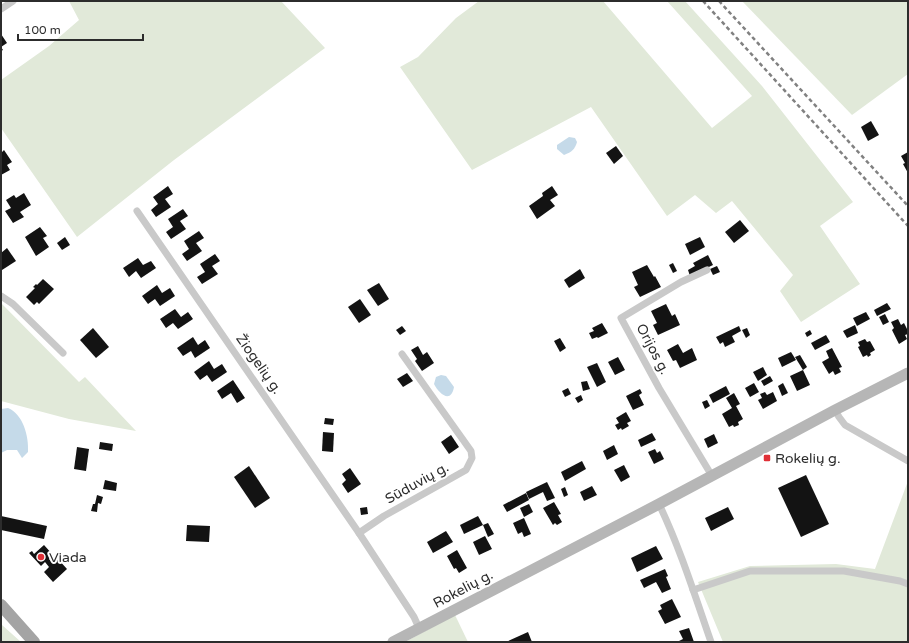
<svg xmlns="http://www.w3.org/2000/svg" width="909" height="643" viewBox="0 0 909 643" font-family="'Varela Round',sans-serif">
<rect width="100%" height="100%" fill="#fff"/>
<!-- green -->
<g fill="#e1e9d9">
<polygon points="69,1 281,1 325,48 174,160 77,237 1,128 1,80 49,46 79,20"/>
<polygon points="479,1 603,1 712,128 752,96 667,1 685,1 762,86 853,202 820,226 860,284 801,322 780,291 793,275 732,201 716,213 695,195 667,216 591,107 472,170 400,67 418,57 456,18"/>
<polygon points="742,1 908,1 908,74 852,115"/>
<polygon points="1,303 79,382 85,377 136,431 69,419 1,401"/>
<polygon points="908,481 908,642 723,642 698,582 750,566 836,564 875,569"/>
<polygon points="455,615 468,642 405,642"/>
<polygon points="1,624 2,625 21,642 1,642"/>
</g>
<!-- water -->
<g fill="#c5dae9">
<path d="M569 137 575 138 577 142C575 149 572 152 564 155L557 149V145Z"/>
<path d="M441 375 446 376 454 387C451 404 439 394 434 384L436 377Z"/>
<path d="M8 408C23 414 29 436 28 452L22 458 17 450H7L1 453V409Z"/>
</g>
<!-- building -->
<g fill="#131313">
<polygon points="1,34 7,43 1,47 3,50 1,51"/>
<polygon points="871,121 879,135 868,141 861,127"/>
<polygon points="616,146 623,156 614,164 606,153"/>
<polygon points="4,150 12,162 7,165 10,170 1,175 1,153"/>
<polygon points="908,152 908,173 903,164 905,163 901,156"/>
<polygon points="168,186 173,194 165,199 171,207 156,217 151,210 158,204 153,197"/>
<polygon points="552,186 558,195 550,200 555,206 537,219 529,206 543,196 542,193"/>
<polygon points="24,193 31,205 20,212 24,217 13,223 5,211 11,208 6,200 14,195 16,198"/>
<polygon points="183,209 188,216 180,221 186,229 171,239 166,232 173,227 168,219"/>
<polygon points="740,220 749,231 734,243 725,232"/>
<polygon points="40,227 47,236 43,238 49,247 36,256 25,237"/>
<polygon points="199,231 204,238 196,243 202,251 187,261 182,254 189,249 184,241"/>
<polygon points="65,237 70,245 62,250 57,243"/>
<polygon points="700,237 705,247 690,255 685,244"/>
<polygon points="7,248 16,261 2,270 1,253"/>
<polygon points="215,254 220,261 212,266 218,274 202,284 197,277 205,272 200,264"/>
<polygon points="708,255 713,265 690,276 688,270 695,266 693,263"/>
<polygon points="138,258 143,265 151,261 156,268 141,278 136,271 129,277 123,268"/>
<polygon points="673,263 677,271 673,273 669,265"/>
<polygon points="647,265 654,277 655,276 661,287 640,297 634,287 638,285 632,272"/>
<polygon points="717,266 720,272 713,275 710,269"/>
<polygon points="580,269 585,278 569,288 564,280"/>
<polygon points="43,279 54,289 39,304 37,302 34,305 26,297 35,288 33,287 36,284 37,285"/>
<polygon points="379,283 389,299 378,306 367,290"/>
<polygon points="157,285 162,293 170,288 175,296 160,306 155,299 148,304 142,296"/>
<polygon points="360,299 371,315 359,323 348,307"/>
<polygon points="887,303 891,309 877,316 874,310"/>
<polygon points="666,304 672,316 675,314 680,325 658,335 653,325 657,323 651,311"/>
<polygon points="175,309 181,317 188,312 193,319 178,329 173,323 166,328 160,319"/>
<polygon points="866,312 870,319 857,326 853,318"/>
<polygon points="885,314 889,322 883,325 879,317"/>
<polygon points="898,319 901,325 904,323 908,331 908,334 905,335 907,339 899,344 892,330 894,328 891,322"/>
<polygon points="602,323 608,333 598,338 597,337 592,339 589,333 594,331 592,328"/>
<polygon points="855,325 858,333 847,338 843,331"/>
<polygon points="402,326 406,331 400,335 396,330"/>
<polygon points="739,326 741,331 732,336 735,342 725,347 723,342 720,344 716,337"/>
<polygon points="93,328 109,347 96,358 80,340"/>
<polygon points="747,328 750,335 746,338 742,330"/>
<polygon points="810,330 812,334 807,337 805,333"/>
<polygon points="826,335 830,342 815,350 811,343"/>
<polygon points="193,337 198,345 205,340 210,348 195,358 191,351 183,356 177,348"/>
<polygon points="560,338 566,348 560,352 554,341"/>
<polygon points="865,339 867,342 870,341 875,350 870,353 871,355 868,357 867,355 863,357 858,347 860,346 858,342"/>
<polygon points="678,344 683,353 692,348 697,360 680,368 676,360 673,361 667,350"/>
<polygon points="418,346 423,355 427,352 434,363 422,371 415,361 417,359 411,350"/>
<polygon points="832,348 842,367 839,368 841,372 835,375 833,371 829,374 822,362 829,358 826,351"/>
<polygon points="791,352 796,360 782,367 778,358"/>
<polygon points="800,355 807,367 803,370 795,357"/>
<polygon points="618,357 625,370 615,375 608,362"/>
<polygon points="209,361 214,369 222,364 227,372 212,382 207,375 200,380 194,372"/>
<polygon points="597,363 606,382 597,387 587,367"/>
<polygon points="763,367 767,375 758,381 753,372"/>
<polygon points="803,370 810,385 797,391 790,376"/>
<polygon points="407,373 413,381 403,387 397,379"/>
<polygon points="770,376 773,381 764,386 761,381"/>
<polygon points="233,380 245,398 237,403 231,393 222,399 217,391"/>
<polygon points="587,381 590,389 583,391 581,382"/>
<polygon points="754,383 759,392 750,397 745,388"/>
<polygon points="783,383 788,393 782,396 778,386"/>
<polygon points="726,386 730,394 713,403 709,395"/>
<polygon points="568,388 571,394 565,397 562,391"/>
<polygon points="640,389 642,393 639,395 644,405 633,410 626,396"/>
<polygon points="765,392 767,395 773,392 777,401 763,409 758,400 762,398 760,394"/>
<polygon points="734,393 740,404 736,406 743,419 738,422 739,425 734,427 733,425 729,427 722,414 732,408 726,398"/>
<polygon points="581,395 583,400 578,403 575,398"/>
<polygon points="707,400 710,406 705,409 702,402"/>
<polygon points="626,412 631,421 627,423 629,426 622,430 621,428 618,430 615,425 619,423 616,418"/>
<polygon points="325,418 334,419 333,425 324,424"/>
<polygon points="323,432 334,433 333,452 322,451"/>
<polygon points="652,433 656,440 641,447 638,440"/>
<polygon points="714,434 718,443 708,448 704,439"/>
<polygon points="451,435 459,447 449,454 441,442"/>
<polygon points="100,442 113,444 112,451 99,449"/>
<polygon points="614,445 618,454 607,460 603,451"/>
<polygon points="77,447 89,449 86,471 74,469"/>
<polygon points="655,449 657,453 660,451 664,459 654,464 648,452"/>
<polygon points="582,461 586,469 565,481 561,472"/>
<polygon points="624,465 630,477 621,482 614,470"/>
<polygon points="249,466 270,498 255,508 234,477"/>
<polygon points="350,468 361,484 348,493 342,484 346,480 342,474"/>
<polygon points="806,475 829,524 801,537 778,488"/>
<polygon points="105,480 117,483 116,491 103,489"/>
<polygon points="547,482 555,498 547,501 543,492 529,499 526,492"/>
<polygon points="592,486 597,495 584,501 580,492"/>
<polygon points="565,487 568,495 564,497 561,489"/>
<polygon points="526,493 529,500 507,512 503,505"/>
<polygon points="97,495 103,497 101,504 98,503 97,512 91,511 93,504 95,504"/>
<polygon points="554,502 561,514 558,515 562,522 557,525 555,523 553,525 543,508"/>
<polygon points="529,504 533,512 524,517 520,508"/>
<polygon points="367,507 368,514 361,515 360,508"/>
<polygon points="728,507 734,519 711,531 705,518"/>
<polygon points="1,516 47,526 44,539 1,530"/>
<polygon points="478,516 483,525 464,534 460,525"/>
<polygon points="524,518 531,534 524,537 522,532 518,534 513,523"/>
<polygon points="488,523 494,534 488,537 483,525"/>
<polygon points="187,525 210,526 209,542 186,541"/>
<polygon points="446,531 453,542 433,553 427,542"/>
<polygon points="485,536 492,549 479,555 473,542"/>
<polygon points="44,545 53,555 49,559 53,563 58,559 67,569 53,582 44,572 49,567 45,562 41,566 29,553 32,551 34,554"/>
<polygon points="656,546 663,559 637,572 631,558"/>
<polygon points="457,550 467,568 459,573 456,568 454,569 447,556"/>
<polygon points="665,569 668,576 666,577 671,589 662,593 656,582 644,588 640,580"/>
<polygon points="672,599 681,617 665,624 658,611 662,609 660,605"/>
<polygon points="689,628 694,642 679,642 679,641 683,639 679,631"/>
<polygon points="528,632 532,642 506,642"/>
</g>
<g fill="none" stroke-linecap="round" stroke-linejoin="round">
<!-- minor -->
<g stroke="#c9c9c9" stroke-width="7">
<polyline points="1,9 13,1"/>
<polyline points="137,211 359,533 414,617 419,628"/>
<polyline points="707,270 681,282 621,318 659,388 712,476"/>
<polyline points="1,296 13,304 63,353"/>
<polyline points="835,410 839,417 845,425 908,461"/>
<path d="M659 504C680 548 695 596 711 642"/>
<polyline points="359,533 384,516 466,470 472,458 471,451 402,354"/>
<polyline points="693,590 750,571 844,571 900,581 908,584"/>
</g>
<!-- secondary -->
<polyline stroke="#b6b6b6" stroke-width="11" points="393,642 659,504 835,410 908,373"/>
<!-- primary -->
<polyline stroke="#a4a4a4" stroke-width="12" points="1,605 34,642"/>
<!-- rail -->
<g stroke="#818181" stroke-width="2.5" stroke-dasharray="4 3" stroke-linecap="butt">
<polyline points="703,1 908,226"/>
<polyline points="719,1 908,206"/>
</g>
</g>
<!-- markers -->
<g fill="#e03037" stroke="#fff" stroke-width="1.5">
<rect x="763" y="454" width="8" height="8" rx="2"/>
<circle cx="41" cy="557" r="4"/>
</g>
<g text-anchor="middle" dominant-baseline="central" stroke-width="4" stroke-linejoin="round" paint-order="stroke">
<!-- street labels -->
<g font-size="14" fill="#2c2c2c" stroke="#fff">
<text transform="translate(653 349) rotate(62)">Orijos g.</text>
<text transform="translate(259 364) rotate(55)">Žiogelių g.</text>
<text transform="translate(417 483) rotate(-29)">Sūduvių g.</text>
<text transform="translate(463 589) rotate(-28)">Rokelių g.</text>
</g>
<!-- poi labels -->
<g font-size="14" fill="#2c2c2c" stroke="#fff" text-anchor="start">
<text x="775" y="458">Rokelių g.</text>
<text x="49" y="557">Viada</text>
</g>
</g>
<!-- border -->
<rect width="909" height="643" fill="none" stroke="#2c2c2c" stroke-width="4"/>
<!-- scale -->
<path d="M18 34v6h125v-6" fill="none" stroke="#2c2c2c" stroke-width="2"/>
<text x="24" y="34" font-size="12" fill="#2c2c2c" stroke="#ffffff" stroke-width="3" paint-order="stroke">100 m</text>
</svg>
